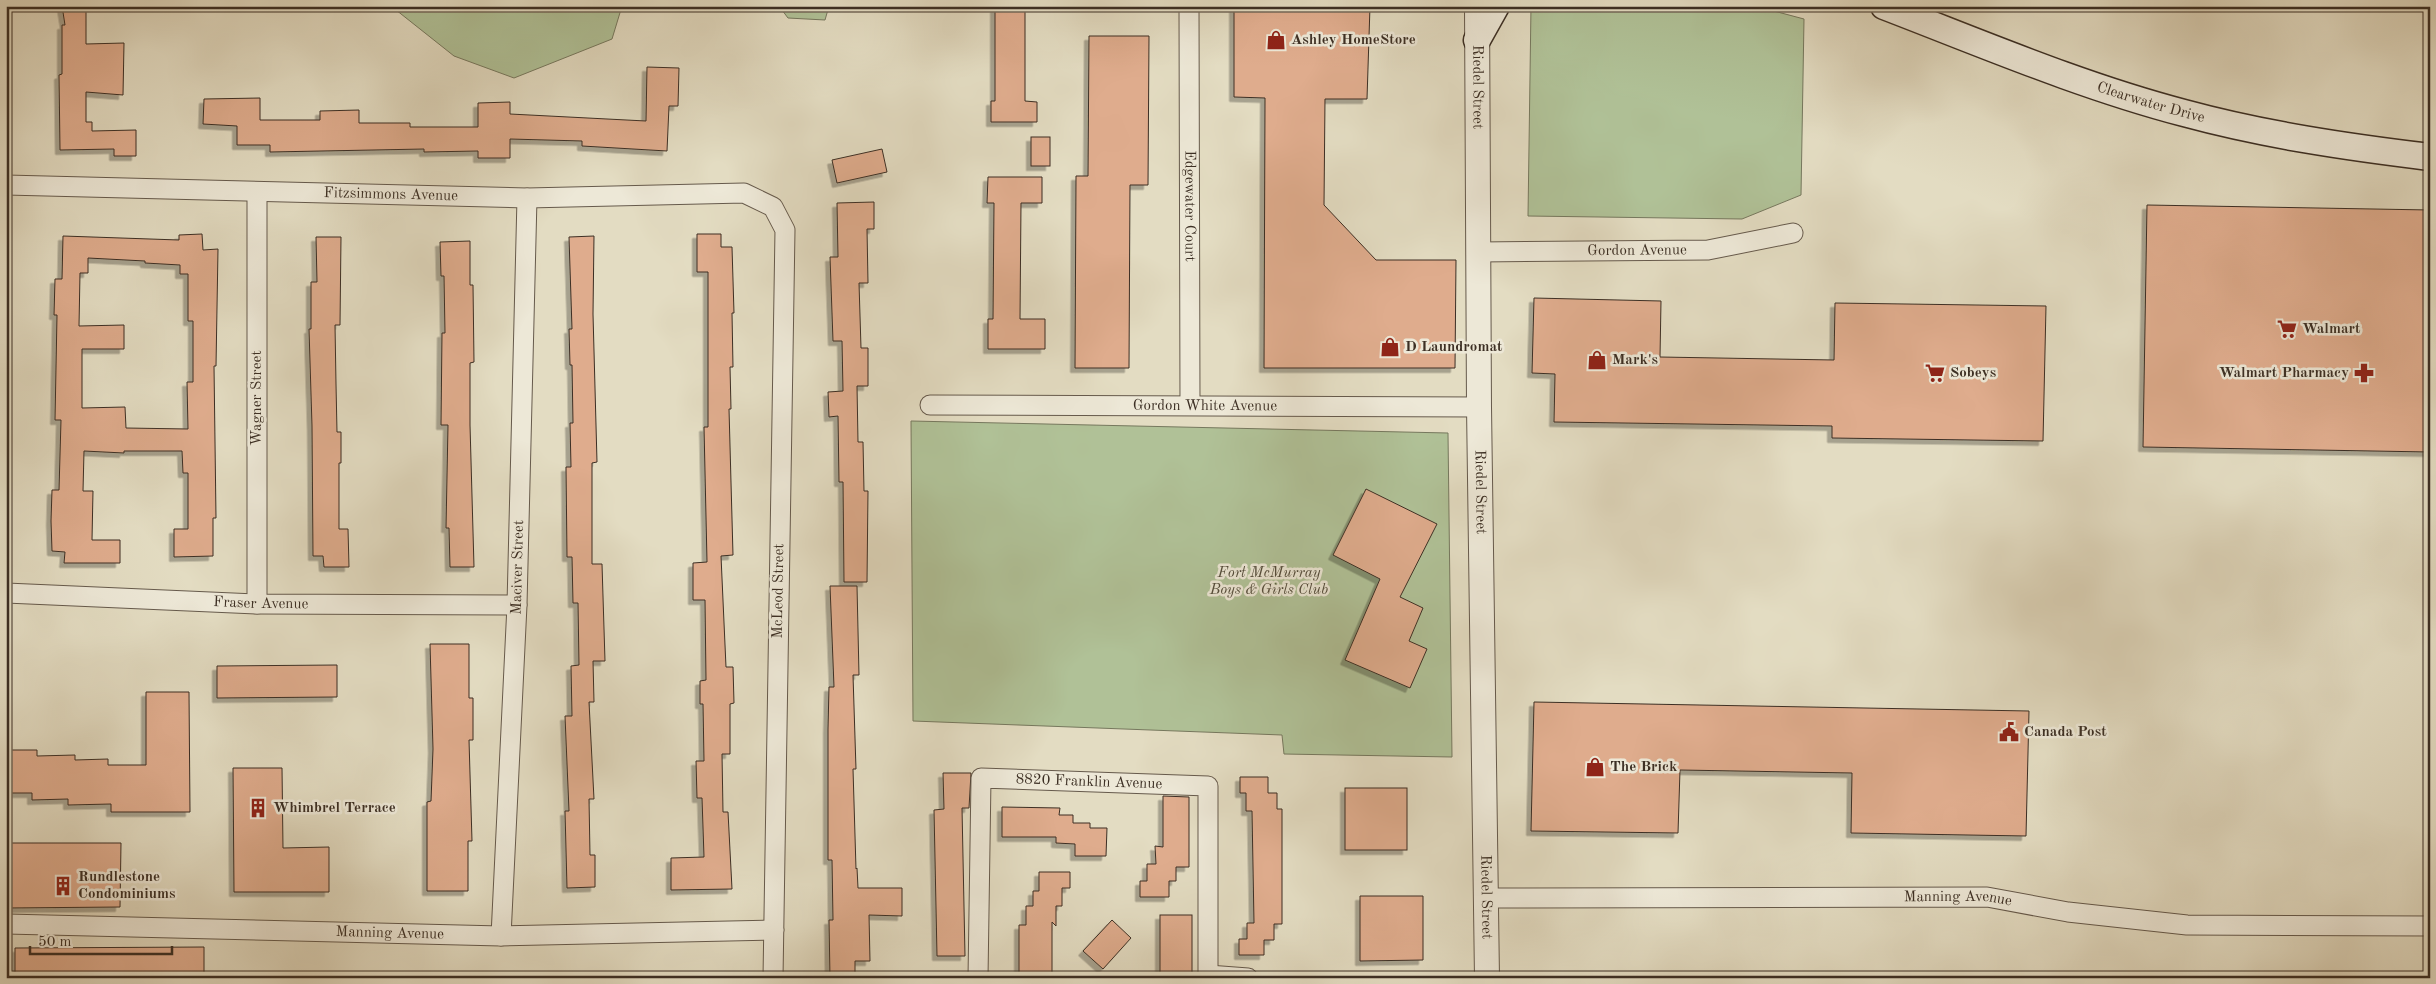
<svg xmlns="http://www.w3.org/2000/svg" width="2436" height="984" viewBox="0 0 2436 984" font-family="'Old Standard TT',serif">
<defs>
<filter id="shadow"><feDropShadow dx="-4.5" dy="4.5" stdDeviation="0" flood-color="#0004"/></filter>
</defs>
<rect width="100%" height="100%" fill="#e3dcc2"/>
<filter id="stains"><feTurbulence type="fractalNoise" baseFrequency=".004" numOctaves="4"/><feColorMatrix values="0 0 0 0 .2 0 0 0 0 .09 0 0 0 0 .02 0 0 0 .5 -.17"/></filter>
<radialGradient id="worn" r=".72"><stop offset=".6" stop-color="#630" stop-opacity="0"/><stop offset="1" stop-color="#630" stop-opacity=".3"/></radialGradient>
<!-- green -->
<g fill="#b0c197" stroke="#76785e">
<polygon points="391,6 622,6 612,39 514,78 454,56"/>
<polygon points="779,6 829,6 825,20 788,18"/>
<polygon points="1531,6 1755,6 1804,19 1801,195 1742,219 1528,216"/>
<polygon points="911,421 1448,433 1452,757 1284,754 1282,735 913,721"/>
</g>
<!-- building -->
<g fill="#dfac8d" stroke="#3c2f24" fill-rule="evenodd" filter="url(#shadow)">
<polygon points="62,6 86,6 86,44 124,43 123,95 86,92 86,122 92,122 92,131 136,130 136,156 114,156 114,149 60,150 59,75 62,74 62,25 65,25"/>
<polygon points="995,6 1025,6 1025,101 1037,102 1037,122 991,122 991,101 995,101"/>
<polygon points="1234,6 1370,6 1367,99 1325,99 1324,205 1376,260 1456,260 1455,368 1264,368 1265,98 1234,97"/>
<polygon points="1089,36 1149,36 1148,185 1130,185 1129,368 1075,368 1076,176 1088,176"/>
<polygon points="647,67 679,68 678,106 669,106 667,151 582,146 582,141 510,139 510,158 478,158 478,151 424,152 424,149 270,152 270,145 237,145 237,126 203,124 204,99 260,98 260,120 320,120 320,111 359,110 359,123 410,123 410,127 478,127 478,103 510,102 510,114 646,121"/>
<rect x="1031" y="137" width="19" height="29"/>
<polygon points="882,149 887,172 837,183 832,160"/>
<polygon points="988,177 1042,177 1042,203 1021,203 1020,319 1045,319 1045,349 988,349 988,319 993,319 994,203 987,203"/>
<polygon points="874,202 874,229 867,229 868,283 859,283 861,348 868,348 868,386 857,386 858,442 863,442 864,491 868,491 867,582 844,582 843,482 839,482 838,416 829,417 828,392 843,391 842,341 833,341 830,257 838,257 837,203"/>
<polygon points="2147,205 2430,210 2430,452 2143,447"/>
<path d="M202 234 203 250 218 249 216 366H214L216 518H213V556L174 557V529H188V473H183L182 451H124V453L84 451 83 491H93L92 540H120V563H64L65 552 52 551 51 521 52 490H59L61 420H55L57 315H54L55 279H62L63 236 179 240V235ZM88 258 145 261V263L180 265V274H188V321H193V382H187L188 429 126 428 125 407 82 408V349H124V325L79 326 80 273H88Z"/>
<polygon points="697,234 721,234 721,247 732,247 734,313 732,313 733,367 730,367 731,409 729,409 733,555 721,556 726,667 733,667 734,703 730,704 730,754 722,754 723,812 728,812 732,889 671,890 671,858 704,857 702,798 697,798 696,761 704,761 703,704 700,704 700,681 706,680 705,600 693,600 693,563 707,562 704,427 708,427 708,272 697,272"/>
<polygon points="594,236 593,314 597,462 592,463 592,564 602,564 605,661 593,661 594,702 589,702 594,799 589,799 590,855 595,855 595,887 567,888 565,811 569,811 565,716 572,716 571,666 579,665 578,603 573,603 572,557 567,557 566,467 571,467 570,423 573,423 572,365 570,365 569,329 572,329 569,237"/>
<polygon points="316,237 341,237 340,325 335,325 336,384 337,432 341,432 341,463 339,463 339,529 348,529 349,567 324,567 323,556 313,556 312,426 309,329 311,329 311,282 317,282"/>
<polygon points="470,241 470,285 473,285 474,362 470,363 470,425 474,567 450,567 449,528 446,528 448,425 441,425 442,333 445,333 444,276 441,276 440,242"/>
<polygon points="1534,298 1661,301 1660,357 1834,360 1835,303 2046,306 2043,441 1832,438 1832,426 1554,422 1555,374 1532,373"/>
<polygon points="1366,489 1437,524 1400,597 1423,608 1409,641 1427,649 1410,688 1345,660 1380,579 1333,555"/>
<polygon points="830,586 857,586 859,675 853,675 856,769 853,769 856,869 857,868 858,888 902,888 902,916 869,915 870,961 855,961 855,978 830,978 829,920 833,920 832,860 828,860 828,729 829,687 834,687"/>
<polygon points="430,644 469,644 469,698 473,698 473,740 469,740 472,841 468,841 468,891 427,891 427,802 431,801 433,749"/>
<polygon points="337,665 337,697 217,698 217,666"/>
<polygon points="146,692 189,692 190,812 111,812 111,804 68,805 68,799 32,800 32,793 6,793 6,750 37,750 37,756 75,755 75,760 108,759 108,765 146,765"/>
<polygon points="1534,702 2029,711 2026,836 1851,833 1852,773 1680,770 1678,833 1531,831"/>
<polygon points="233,768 282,768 283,848 329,847 329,892 234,892"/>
<polygon points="943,773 971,773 969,808 962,808 965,956 937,956 934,810 944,809"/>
<polygon points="1240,777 1268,777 1268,793 1277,793 1277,809 1282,809 1282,924 1274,924 1274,940 1264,940 1264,955 1239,955 1239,939 1247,939 1247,923 1254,923 1252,811 1246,811 1246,793 1240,793"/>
<rect x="1345" y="788" width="62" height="62"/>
<polygon points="1163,796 1189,797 1189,867 1176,867 1176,881 1169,881 1169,897 1140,897 1140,881 1147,881 1147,864 1156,864 1155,846 1163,847"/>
<polygon points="1002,807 1060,808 1059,815 1073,815 1073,823 1090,823 1090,828 1107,828 1106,856 1075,856 1075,844 1056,843 1056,837 1002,837"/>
<polygon points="6,843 121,843 120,907 6,908"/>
<polygon points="1039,872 1070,872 1070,888 1062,888 1062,906 1056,906 1056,926 1052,922 1052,978 1019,978 1019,925 1026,925 1026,906 1033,906 1033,891 1039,891"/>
<polygon points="1360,896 1423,896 1423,960 1360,961"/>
<rect x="1160" y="915" width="32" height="63"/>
<polygon points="1112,920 1131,938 1103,969 1083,951"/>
<polygon points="204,947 204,978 15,978 15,948"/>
</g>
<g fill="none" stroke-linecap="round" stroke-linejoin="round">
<defs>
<g id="minor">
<path id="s1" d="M1189 6 1190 405"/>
<path id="s2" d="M6 185 527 198 744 193 773 207 785 230 773 978"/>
<polyline points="257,192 257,604"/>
<path id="s3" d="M1479 252 1708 250 1793 233"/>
<path id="s4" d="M930 405 1479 407"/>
<path id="s5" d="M6 593 257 604 517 605"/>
<path id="s6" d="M1486 898 1987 897 2068 912 2187 925 2430 926"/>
<path id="s7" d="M6 924 501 936 774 930"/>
<path id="s8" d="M501 936 517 605 527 198"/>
<polyline points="1208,975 1248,978"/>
<path id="s9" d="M978 978 981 778 1208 786V978"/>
</g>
<g id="tertiary">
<path id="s10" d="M1477 6 1479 407 1487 978"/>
</g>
<g id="secondary">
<path id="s11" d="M1884 6C1983 44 2081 86 2184 113 2265 135 2347 147 2430 157"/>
<polyline points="1477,40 1496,6"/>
</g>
</defs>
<!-- minor casing -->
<use href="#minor" stroke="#665a4c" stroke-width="21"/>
<!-- tertiary casing -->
<use href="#tertiary" stroke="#665a4c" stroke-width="26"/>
<!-- secondary casing -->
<use href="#secondary" stroke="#3c2f24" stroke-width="29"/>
<!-- minor -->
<use href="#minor" stroke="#ede8d7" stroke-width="19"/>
<!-- tertiary -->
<use href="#tertiary" stroke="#ede8d7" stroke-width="24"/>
<!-- secondary -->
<use href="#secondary" stroke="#ede8d7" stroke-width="26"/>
</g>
<!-- icons -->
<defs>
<symbol id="shop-bare" viewBox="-9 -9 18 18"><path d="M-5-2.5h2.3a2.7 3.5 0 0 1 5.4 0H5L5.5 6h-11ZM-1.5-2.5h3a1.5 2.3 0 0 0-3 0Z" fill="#8f2418" stroke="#ede8d7" stroke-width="2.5" paint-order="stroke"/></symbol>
<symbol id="supermarket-bare" viewBox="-9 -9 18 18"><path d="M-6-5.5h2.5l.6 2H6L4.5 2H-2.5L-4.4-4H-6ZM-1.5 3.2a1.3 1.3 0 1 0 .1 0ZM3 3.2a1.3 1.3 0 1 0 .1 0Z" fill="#8f2418" stroke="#ede8d7" stroke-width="2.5" paint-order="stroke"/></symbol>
<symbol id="pharmacy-bare" viewBox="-9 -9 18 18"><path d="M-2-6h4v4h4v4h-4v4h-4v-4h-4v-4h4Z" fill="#8f2418" stroke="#ede8d7" stroke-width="2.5" paint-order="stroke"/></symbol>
<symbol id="civic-bare" viewBox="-9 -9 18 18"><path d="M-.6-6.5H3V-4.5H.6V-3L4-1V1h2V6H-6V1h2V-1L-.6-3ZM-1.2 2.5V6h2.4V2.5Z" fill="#8f2418" stroke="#ede8d7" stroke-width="2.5" paint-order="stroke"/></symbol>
<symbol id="building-bare" viewBox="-9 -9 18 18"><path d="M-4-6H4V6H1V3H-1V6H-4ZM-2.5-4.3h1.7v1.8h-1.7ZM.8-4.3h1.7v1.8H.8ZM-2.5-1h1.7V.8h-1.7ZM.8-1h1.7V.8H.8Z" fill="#8f2418" stroke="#ede8d7" stroke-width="2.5" paint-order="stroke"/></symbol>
</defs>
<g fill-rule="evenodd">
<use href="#shop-bare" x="1262" y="26" width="28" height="28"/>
<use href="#supermarket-bare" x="2273" y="315" width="28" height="28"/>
<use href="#shop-bare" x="1376" y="333" width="28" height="28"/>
<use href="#shop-bare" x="1583" y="346" width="28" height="28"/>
<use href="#supermarket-bare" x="1921" y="359" width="28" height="28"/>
<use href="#pharmacy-bare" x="2350" y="359" width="28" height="28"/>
<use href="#civic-bare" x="1995" y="718" width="28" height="28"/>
<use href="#shop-bare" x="1581" y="753" width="28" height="28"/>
<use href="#building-bare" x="244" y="794" width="28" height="28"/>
<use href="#building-bare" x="49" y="872" width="28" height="28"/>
</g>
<g text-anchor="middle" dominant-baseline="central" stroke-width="5" stroke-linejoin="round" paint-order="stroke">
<!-- poi labels -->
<g font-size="15" font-weight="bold" fill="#3c2f24" stroke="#ede8d7" text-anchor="start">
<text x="1291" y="40">Ashley HomeStore</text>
<text x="2302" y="329">Walmart</text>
<text x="1405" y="347">D Laundromat</text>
<text x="1612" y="360">Mark's</text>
<text x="1950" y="373">Sobeys</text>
<text x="2349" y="373" text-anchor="end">Walmart Pharmacy</text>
<text x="2024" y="732">Canada Post</text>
<text x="1610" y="767">The Brick</text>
<text x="273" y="808">Whimbrel Terrace</text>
<text x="78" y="877">Rundlestone<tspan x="78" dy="17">Condominiums</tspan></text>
</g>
<!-- street labels -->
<g font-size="15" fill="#3c2f24" stroke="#ede8d7">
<text stroke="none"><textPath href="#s10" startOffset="81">Riedel Street</textPath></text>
<text stroke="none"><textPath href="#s11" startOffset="284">Clearwater Drive</textPath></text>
<text stroke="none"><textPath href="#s2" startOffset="385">Fitzsimmons Avenue</textPath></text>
<text stroke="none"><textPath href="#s1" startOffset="200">Edgewater Court</textPath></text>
<text stroke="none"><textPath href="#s3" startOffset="158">Gordon Avenue</textPath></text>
<text transform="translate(257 398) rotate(-90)">Wagner Street</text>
<text stroke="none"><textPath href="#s4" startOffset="275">Gordon White Avenue</textPath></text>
<text stroke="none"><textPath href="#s10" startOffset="486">Riedel Street</textPath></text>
<text stroke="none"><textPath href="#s8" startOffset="369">Maciver Street</textPath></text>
<text transform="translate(779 591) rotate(-89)">McLeod Street</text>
<text stroke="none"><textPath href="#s5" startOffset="255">Fraser Avenue</textPath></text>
<text stroke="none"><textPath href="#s9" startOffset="308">8820 Franklin Avenue</textPath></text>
<text stroke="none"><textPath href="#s10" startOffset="891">Riedel Street</textPath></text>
<text stroke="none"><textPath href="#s6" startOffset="472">Manning Avenue</textPath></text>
<text stroke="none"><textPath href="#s7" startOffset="384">Manning Avenue</textPath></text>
</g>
<!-- park labels -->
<g font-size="15" font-style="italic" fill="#534c3b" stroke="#ede8d7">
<text x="1269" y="573">Fort McMurray<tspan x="1269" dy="17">Boys &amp; Girls Club</tspan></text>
</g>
</g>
<!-- margin -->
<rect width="2436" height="984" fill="none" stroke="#e3dcc2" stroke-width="25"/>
<rect x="8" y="8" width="2421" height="969" fill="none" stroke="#3c2f24" stroke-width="2.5"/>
<rect x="12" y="12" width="2411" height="959" fill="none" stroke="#3c2f24"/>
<!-- scale -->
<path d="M30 946v8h142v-8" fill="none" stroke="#3c2f24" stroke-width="2.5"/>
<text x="38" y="946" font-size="15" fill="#3c2f24" stroke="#ede8d7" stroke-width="4" paint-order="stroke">50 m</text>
<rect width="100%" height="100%" filter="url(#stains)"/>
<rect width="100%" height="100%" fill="url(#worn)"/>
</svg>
